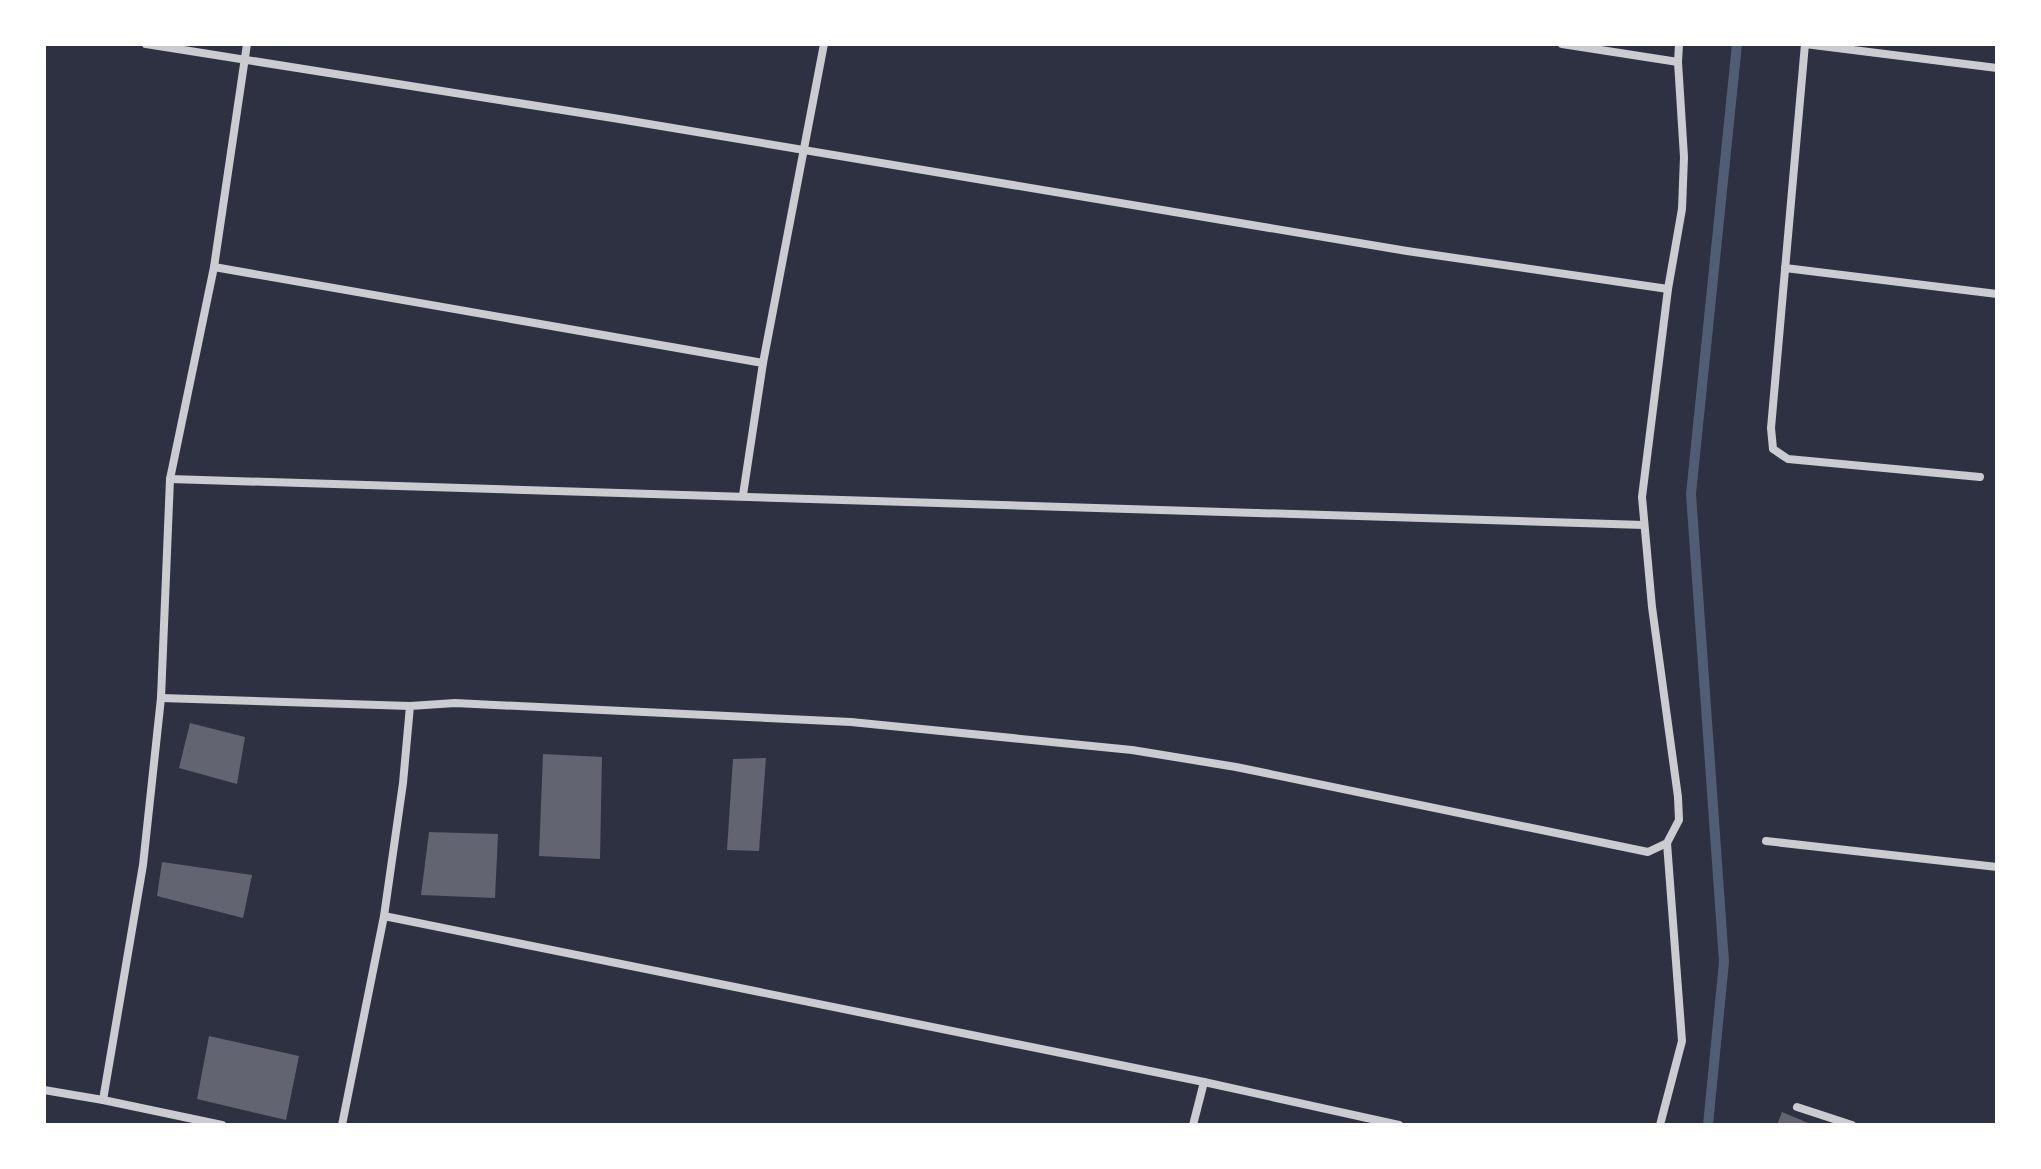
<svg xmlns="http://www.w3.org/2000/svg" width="2041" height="1169" viewBox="0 0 2041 1169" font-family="'IBM Plex Serif',serif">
<rect width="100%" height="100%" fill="#2d3142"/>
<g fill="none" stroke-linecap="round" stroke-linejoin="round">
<!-- stream -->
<polyline stroke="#4f5d75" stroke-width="10" points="1708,1125 1724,962 1691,494 1737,44"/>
</g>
<!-- building -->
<g fill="#626471">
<polygon points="190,723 245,737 237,784 179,768"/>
<polygon points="543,754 602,757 600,859 539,856"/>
<polygon points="766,758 759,851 727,850 733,759"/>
<polygon points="429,832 498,834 495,898 421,895"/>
<polygon points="162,862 252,875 243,918 157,896"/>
<polygon points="209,1036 299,1056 286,1120 197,1099"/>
<polygon points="1782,1112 1813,1125 1777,1125"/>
</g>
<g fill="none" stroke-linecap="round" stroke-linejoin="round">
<!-- minor -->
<g stroke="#caccd0" stroke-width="8">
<polyline points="146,44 613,118 1407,251 1668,289"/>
<polyline points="1562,44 1678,62"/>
<polyline points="1805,44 1771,428 1773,449 1788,459 1980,477"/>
<polyline points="1805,44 1997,68"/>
<polyline points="214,267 763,363 743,495"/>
<polyline points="1785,268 1997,294"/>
<polyline points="763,363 824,44"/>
<polyline points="170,479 1644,525"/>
<polyline points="161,698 410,706"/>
<polyline points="1766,841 1997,867"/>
<polyline points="384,916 1204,1082 1399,1125"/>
<polyline points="44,1090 103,1100 222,1125"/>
<polyline points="103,1100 143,865 161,698 170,479 214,267 247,44"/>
<polyline points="1797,1107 1852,1125"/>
<polyline points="342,1125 384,916 403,783 410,706 455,703 851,722 1132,750 1236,767 1648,852 1667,843"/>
<polyline points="1193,1125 1204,1082"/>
<polyline points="1660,1125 1682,1041 1667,843 1679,820 1678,797 1652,607 1642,497 1668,289 1682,209 1684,157 1678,62 1679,44"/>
</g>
</g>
<!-- border -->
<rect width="2041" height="1169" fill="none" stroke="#ffffff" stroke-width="92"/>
</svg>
